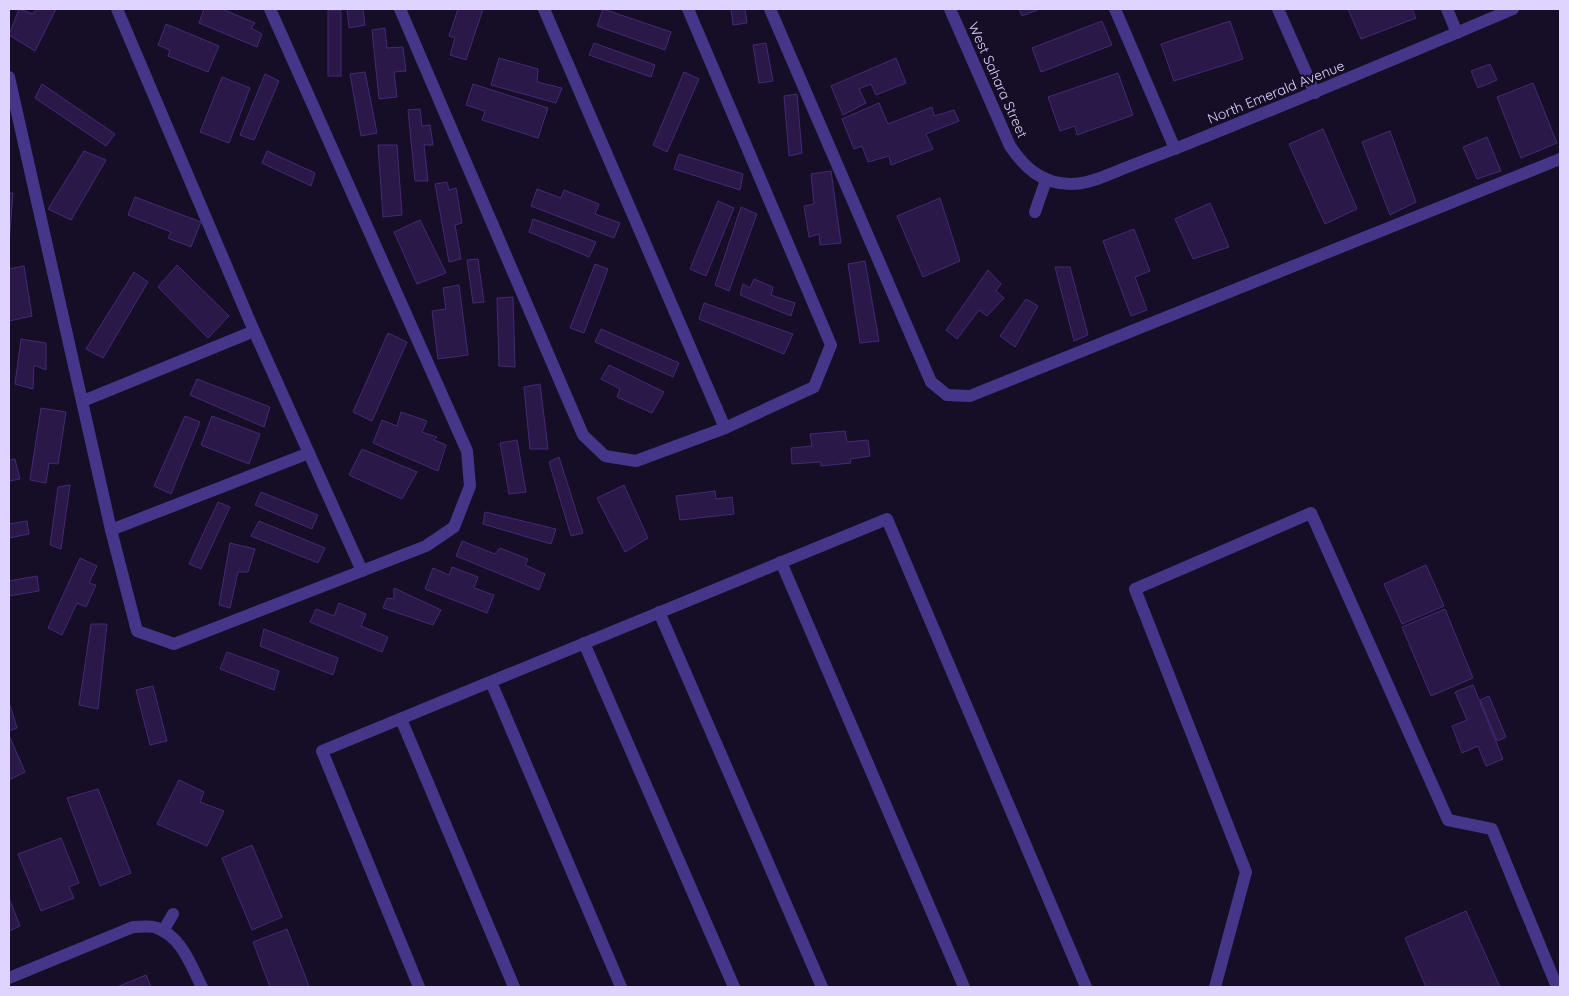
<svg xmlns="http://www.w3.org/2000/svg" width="1569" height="996" viewBox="0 0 1569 996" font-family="Quicksand,sans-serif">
<rect width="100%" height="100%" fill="#160e27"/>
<!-- building -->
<g fill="#2a1849" stroke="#452976">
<polygon points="19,9 33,14 36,9 56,9 35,51 9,35"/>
<polygon points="204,9 222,9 255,23 251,28 262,34 257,47 199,23"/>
<polygon points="347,9 363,9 365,25 349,28"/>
<polygon points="458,9 483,9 466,60 450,55 455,38 449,36"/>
<polygon points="603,9 671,32 665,50 597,26"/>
<polygon points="731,9 745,9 747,23 733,25"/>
<polygon points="1019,9 1040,9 1022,16"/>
<polygon points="1348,9 1412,9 1416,18 1361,39"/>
<rect x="328" y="10" width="13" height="66"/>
<polygon points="1102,21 1112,45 1041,72 1032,48"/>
<polygon points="1230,21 1243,59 1174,81 1161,44"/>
<polygon points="166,24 219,46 208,72 168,56 170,50 158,45"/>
<polygon points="385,28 387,48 403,47 406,71 394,72 397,97 379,99 372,30"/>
<polygon points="594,43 655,65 651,77 589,55"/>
<polygon points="766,43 773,81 759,83 753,45"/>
<polygon points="499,58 538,69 537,82 562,88 556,103 491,85"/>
<polygon points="896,58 906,83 876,95 871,84 859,89 866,103 843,115 831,86"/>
<polygon points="1490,64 1497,80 1478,88 1471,71"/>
<polygon points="365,72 377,133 361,136 350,74"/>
<polygon points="684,72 699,79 667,152 653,145"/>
<polygon points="1118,73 1133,115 1077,135 1075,126 1060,131 1048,97"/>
<polygon points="265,74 279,81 254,140 240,135"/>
<polygon points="222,77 250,88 229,143 200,132"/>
<polygon points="1533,83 1557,143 1521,158 1497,97"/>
<polygon points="42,84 115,134 106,146 35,98"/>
<polygon points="473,84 548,108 538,138 482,120 485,111 466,105"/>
<polygon points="797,94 802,153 789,156 784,96"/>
<polygon points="879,103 888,124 932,107 934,116 954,110 959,121 926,134 933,149 891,165 889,156 868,162 862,146 854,149 842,119"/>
<polygon points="420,109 422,126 430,125 433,145 424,145 428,181 415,181 408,110"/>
<polygon points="1323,129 1357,209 1325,224 1289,144"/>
<polygon points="1390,131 1416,202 1390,215 1362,142"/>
<polygon points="1487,137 1501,171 1477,179 1463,147"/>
<polygon points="378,145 397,145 402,215 383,217"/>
<polygon points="84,151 106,160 71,220 48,209"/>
<polygon points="267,151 315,173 311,186 262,163"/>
<polygon points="679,154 743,174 740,190 674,169"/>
<polygon points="831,171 841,243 820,245 819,234 809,237 804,206 814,204 811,174"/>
<polygon points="447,182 449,190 456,188 462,223 455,225 461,259 449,262 435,184"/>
<polygon points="537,189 561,198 564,190 599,204 595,214 620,223 614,238 531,206"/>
<polygon points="9,193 13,193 9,243"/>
<polygon points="135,197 201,222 191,247 168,238 171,232 128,215"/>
<polygon points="940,198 960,261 923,277 897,216"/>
<polygon points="718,201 734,208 706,276 690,269"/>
<polygon points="1210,203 1229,247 1193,259 1175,219"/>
<polygon points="741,207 757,214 729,291 715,285"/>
<polygon points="533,219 596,242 589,257 529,232"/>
<polygon points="420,220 446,273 417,284 394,232"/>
<polygon points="1134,229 1150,271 1135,277 1147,310 1131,316 1103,241"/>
<polygon points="478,259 484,302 473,303 467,260"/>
<polygon points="865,261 879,341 860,343 848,264"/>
<polygon points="595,264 608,269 584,333 570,328"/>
<polygon points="177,265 229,316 208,338 158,287"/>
<polygon points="24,266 32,316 9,321 9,269"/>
<polygon points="1055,267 1070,267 1088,335 1074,341"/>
<polygon points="988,270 1001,284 996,291 1004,298 987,316 979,310 957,339 946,330"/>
<polygon points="134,272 148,282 103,358 86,349"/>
<polygon points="754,279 773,287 771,295 795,303 791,316 740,295 743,284 750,288"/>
<polygon points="459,285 468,355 438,359 432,311 446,309 443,288"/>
<polygon points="513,297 515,367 499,366 497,298"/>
<polygon points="1026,299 1038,306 1015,347 1000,336"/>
<polygon points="704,303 793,334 784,354 699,319"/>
<polygon points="601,329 679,363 673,377 595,342"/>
<polygon points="388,333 407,342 372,421 353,412"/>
<polygon points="21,339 46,343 46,370 34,365 33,389 15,384"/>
<polygon points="609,365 664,392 652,413 617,397 620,389 601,379"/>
<polygon points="197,379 270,407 264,427 190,395"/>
<polygon points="540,384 548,449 530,449 524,387"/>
<polygon points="41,408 66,412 58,464 49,463 46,483 30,480"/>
<polygon points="401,412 427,421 422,432 437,437 434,440 446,445 438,471 373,443 382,420 397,426"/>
<polygon points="185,416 200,422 171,494 154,486"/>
<polygon points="212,416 260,434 249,464 201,445"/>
<polygon points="845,431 847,442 868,440 870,456 850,459 851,463 821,466 821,462 792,464 791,448 812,446 810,434"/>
<polygon points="517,440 526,492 509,494 500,443"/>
<polygon points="362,449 417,472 402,499 349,475"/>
<polygon points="559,457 583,533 571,536 549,462"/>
<polygon points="15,459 20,479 9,481 9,460"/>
<polygon points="70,485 61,549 50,545 58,487"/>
<polygon points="624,485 648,538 625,552 597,498"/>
<polygon points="715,491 716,499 732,497 734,514 680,520 676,496"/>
<polygon points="261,492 318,515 312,529 255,505"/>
<polygon points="218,502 230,507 201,569 189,564"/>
<polygon points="485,512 556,529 551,544 483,524"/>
<polygon points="27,521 29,534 9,538 9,524"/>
<polygon points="259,521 325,548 318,563 251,536"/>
<polygon points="462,541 495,554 500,548 528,559 525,565 545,574 539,590 456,556"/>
<polygon points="230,543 255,549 248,572 238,572 230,608 219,605"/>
<polygon points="80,558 97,566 89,583 96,585 86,607 77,603 62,635 48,628"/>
<polygon points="1426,565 1444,606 1402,624 1384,584"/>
<polygon points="452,567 478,577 474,588 494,595 487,613 425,589 433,568 449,575"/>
<polygon points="37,576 39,591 9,596 9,581"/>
<polygon points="394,588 441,610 433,625 383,608 387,598 394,599"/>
<polygon points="339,603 366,614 361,626 388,637 382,652 310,622 316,609 334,616"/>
<polygon points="1445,609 1473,678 1431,696 1402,627"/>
<polygon points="91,624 107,624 98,709 79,705"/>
<polygon points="264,629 338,658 333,675 260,646"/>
<polygon points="227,652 279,671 274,690 220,669"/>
<polygon points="1473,685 1503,759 1486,766 1478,746 1462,753 1452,726 1467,720 1455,692"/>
<polygon points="153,686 167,741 150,745 136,690"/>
<polygon points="1489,696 1506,737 1497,741 1480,700"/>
<polygon points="10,705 17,728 9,731 9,706"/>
<polygon points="9,735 25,772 9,780"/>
<polygon points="179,780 204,792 200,802 224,811 207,846 157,824"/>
<polygon points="98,789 131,873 100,886 67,798"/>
<polygon points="61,838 79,883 69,887 74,898 41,911 18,854"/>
<polygon points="252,845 282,917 252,930 222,858"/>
<polygon points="9,898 20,926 9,931"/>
<polygon points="1466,911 1500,987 1426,987 1405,938"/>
<polygon points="287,929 309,986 305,987 270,987 253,942"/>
<polygon points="146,975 151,987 117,987"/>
</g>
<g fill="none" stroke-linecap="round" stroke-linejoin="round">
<!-- minor -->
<g stroke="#463689" stroke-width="12">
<polyline points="117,9 254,331 362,571"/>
<polyline points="400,9 583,435 605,456 636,461 725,428 814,387 831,345 688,9"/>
<polyline points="544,9 725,428"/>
<polyline points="770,9 931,382 947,395 970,396 1560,159"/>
<path d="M950 9 1010 146C1025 168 1042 184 1071 184 1090 184 1107 175 1125 168 1147 159 1170 151 1192 142 1300 99 1406 54 1513 9"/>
<polyline points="1115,9 1175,149"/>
<polyline points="1278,9 1315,93"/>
<polyline points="1447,9 1457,33"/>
<polyline points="9,77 111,530 137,631 174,644 426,546 454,527 470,486 467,451 270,9"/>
<polyline points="1035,212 1046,180"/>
<polyline points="83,401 254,331"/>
<polyline points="111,530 309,453"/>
<polyline points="781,562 964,987"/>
<polyline points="659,612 822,987"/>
<polyline points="584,643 734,987"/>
<polyline points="491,682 621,987"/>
<polyline points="401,719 514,987"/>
<polyline points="163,931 173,914"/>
<path d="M9 978 133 927C141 927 150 925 157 928 182 937 191 966 202 987"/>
<polyline points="419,987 322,751 887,519 1086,987"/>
<polyline points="1215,987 1246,872 1135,589 1311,513 1448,820 1492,829 1557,987"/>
</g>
</g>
<g text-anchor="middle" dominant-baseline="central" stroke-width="4.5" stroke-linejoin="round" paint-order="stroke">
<!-- street labels -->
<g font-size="14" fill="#dfd3ff" stroke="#160e27">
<text transform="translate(998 80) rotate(66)">West Sahara Street</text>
<text transform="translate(1276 92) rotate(-22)">North Emerald Avenue</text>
</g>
</g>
<!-- border -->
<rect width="1569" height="996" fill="none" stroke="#dfd3ff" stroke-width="20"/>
</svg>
